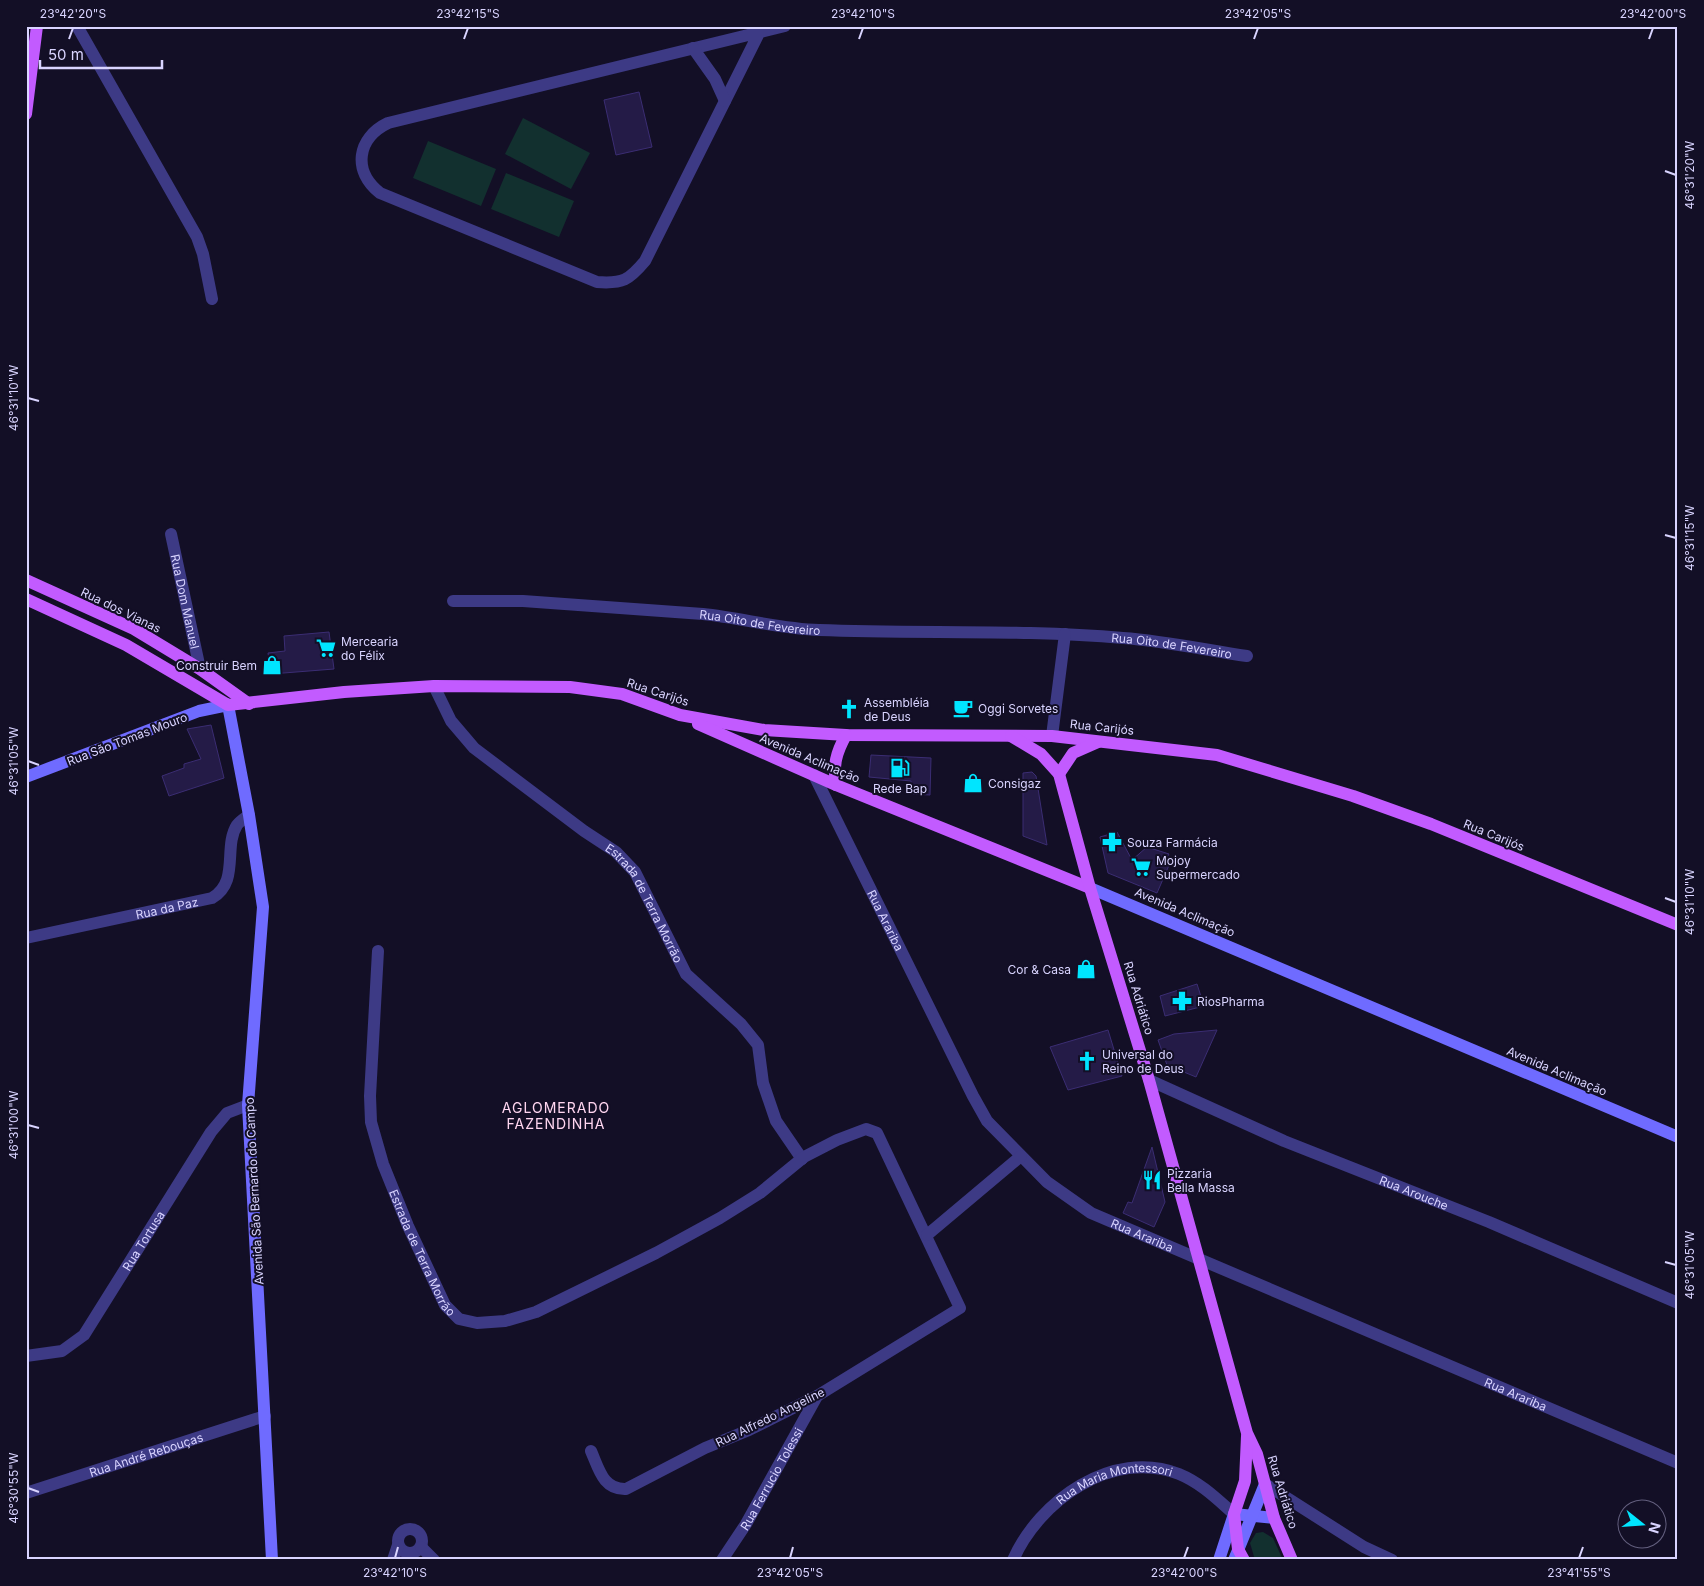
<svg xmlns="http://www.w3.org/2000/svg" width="1704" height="1586" viewBox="0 0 1704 1586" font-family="Inter,sans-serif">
<rect width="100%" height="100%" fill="#130f26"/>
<!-- green -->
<g fill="#12302f">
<polygon points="523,118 590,153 571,189 505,154"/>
<polygon points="428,141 496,169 481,206 413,178"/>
<polygon points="506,173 574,201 559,237 491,209"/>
<polygon points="1263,1532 1273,1538 1283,1560 1255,1560 1250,1543 1256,1533"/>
</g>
<!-- building -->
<g fill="#241b47" stroke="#3b2d73">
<polygon points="639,92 652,147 616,155 604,100"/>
<polygon points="329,632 334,669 271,674 268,653 285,651 284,636"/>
<polygon points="211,725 224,778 169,796 162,776 184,768 184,764 201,759 187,729"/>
<polygon points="871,755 931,758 930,795 913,794 911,781 869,777"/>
<polygon points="1032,772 1036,776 1047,845 1023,836 1023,773"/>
<polygon points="1117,832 1132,860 1147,847 1169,854 1166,859 1170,863 1157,893 1108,873 1100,837"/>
<polygon points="1197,984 1204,1006 1165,1016 1160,996"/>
<polygon points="1108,1030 1122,1076 1068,1090 1050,1047"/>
<polygon points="1217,1030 1196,1077 1167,1065 1158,1040 1174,1034"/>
<polygon points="1152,1147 1165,1202 1154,1227 1123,1213 1128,1202 1132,1203"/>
</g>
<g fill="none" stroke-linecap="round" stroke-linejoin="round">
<!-- street -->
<g stroke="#3d3a85" stroke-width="12">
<polyline points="77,26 197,237 203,254 212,299"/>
<path d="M759 33 645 261C629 280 623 284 597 282L380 193C352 171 357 138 388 123L785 26"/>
<polyline points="693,48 715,79 725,101"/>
<path id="s1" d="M171 534 200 669"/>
<path id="s2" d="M453 601H523L703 614C742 618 780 629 819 630 921 634 1022 629 1123 638 1165 641 1206 650 1247 656"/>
<path id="s3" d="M434 686 451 721 474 748 584 831 616 852 635 872 686 974 741 1024 758 1045 763 1083 776 1121 802 1159"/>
<polyline points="1052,736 1065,634"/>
<path id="s4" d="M814 775 973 1096 987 1121 1047 1182 1091 1213 1678 1463"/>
<path id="s5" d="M26 938 212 898C240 882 223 847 237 825 240 821 245 818 249 815"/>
<path id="s6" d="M378 951 370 1096 371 1122 383 1164 408 1226 445 1305 459 1319 477 1323 505 1321 536 1312 656 1253 720 1218 760 1193 804 1157 837 1140 866 1129 877 1133 960 1308 817 1396 749 1430 705 1448 626 1489C603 1490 599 1469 591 1451"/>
<path id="s7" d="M1149 1080 1284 1141 1489 1222 1678 1303"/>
<polyline points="927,1235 1021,1156"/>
<path id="s8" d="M26 1356 62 1351 84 1335 211 1132 227 1113 248 1105"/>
<polyline points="1265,1484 1364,1547 1392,1560"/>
<path id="s9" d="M26 1493 265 1416"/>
<circle cx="410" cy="1541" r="12"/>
<polyline points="421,1547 434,1560"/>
<polyline points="393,1560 398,1545"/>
<path id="s10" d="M722 1560 746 1524 817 1396"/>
<path id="s11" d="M1013 1560C1039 1501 1112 1448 1179 1474 1201 1483 1217 1499 1234 1514"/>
</g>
<!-- secondary -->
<g stroke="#6f6bff" stroke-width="12">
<polyline points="26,777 199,711 228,705 249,815 263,907 248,1105 272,1560"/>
<polyline points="1090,888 1678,1137"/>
<polyline points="1219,1560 1234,1514 1274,1518"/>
<polyline points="1234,1560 1265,1484"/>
</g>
<!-- primary -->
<g stroke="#c25bff" stroke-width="12">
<polyline points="26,114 37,26"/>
<polyline points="26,580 134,629 200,669 249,704"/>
<polyline points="26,599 126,645 228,705 344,692 434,686 570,687 622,694 680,715 764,730 846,735 1052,736 1217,755 1353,796 1431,824 1678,925"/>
<polyline points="698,724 836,785 1090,888"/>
<polyline points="1011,736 1041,754 1059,774 1090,888 1149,1080 1247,1433 1257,1454 1274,1518 1292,1560"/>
<polyline points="1059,774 1073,753 1098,742"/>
<path d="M836 785C833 765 836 753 846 735"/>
<polyline points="1244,1560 1238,1549 1234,1514 1245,1481 1247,1436"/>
</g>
</g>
<!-- ticks -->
<path fill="none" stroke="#d9d4ff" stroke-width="2" d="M69 39 73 28M464 39 468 28M859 39 863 28M1254 39 1258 28M1649 39 1653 28M1665 171 1676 175M28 398 39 401M1665 535 1676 538M28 761 39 765M1665 898 1676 902M28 1125 39 1128M1665 1262 1676 1265M28 1488 39 1492M395 1558 398 1547M790 1558 793 1547M1184 1558 1188 1547M1579 1558 1583 1547"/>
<!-- icons -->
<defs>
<symbol id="supermarket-bare" viewBox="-9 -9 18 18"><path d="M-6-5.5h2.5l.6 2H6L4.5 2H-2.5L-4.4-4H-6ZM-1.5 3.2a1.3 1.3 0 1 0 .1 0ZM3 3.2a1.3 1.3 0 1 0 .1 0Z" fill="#00e5ff" stroke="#130f26" stroke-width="2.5" paint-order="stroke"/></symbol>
<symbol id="shop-bare" viewBox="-9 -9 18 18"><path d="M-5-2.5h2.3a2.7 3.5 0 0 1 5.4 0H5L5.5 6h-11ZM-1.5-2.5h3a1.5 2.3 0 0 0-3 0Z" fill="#00e5ff" stroke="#130f26" stroke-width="2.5" paint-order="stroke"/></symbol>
<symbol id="cafe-bare" viewBox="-9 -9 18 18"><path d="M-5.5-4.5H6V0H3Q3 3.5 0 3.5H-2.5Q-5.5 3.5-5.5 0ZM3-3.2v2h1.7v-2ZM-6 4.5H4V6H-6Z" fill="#00e5ff" stroke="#130f26" stroke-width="2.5" paint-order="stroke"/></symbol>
<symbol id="church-bare" viewBox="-9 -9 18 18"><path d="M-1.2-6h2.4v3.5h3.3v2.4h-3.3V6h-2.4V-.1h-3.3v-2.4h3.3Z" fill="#00e5ff" stroke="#130f26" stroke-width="2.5" paint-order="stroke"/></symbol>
<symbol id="fuel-bare" viewBox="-9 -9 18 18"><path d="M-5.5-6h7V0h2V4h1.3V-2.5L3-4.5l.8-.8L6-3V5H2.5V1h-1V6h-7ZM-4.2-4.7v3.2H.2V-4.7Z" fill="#00e5ff" stroke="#130f26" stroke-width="2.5" paint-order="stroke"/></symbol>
<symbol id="pharmacy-bare" viewBox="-9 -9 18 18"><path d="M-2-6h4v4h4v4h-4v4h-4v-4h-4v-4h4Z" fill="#00e5ff" stroke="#130f26" stroke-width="2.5" paint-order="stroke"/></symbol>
<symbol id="restaurant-bare" viewBox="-9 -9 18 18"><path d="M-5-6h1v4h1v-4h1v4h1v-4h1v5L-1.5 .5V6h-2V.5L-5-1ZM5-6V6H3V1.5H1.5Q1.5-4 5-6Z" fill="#00e5ff" stroke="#130f26" stroke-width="2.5" paint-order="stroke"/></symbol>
</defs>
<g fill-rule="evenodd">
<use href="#supermarket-bare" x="312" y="634" width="28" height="28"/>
<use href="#shop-bare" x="258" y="651" width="28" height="28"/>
<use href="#cafe-bare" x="949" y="694" width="28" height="28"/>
<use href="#church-bare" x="835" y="695" width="28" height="28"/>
<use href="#fuel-bare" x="886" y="754" width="28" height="28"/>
<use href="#shop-bare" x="959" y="769" width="28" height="28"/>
<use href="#pharmacy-bare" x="1098" y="828" width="28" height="28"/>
<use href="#supermarket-bare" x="1127" y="853" width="28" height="28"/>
<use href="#shop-bare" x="1072" y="955" width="28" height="28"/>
<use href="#pharmacy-bare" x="1168" y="987" width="28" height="28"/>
<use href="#church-bare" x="1073" y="1047" width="28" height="28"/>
<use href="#restaurant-bare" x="1138" y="1166" width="28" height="28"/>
</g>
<g text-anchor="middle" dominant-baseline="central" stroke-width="4" stroke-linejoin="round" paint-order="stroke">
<!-- street labels -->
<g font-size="12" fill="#d9d4ff" stroke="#130f26">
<text stroke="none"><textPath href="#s1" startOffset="69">Rua Dom Manuel</textPath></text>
<text transform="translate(121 610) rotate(26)">Rua dos Vianas</text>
<text stroke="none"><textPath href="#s2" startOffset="308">Rua Oito de Fevereiro</textPath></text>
<text stroke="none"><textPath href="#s2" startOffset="721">Rua Oito de Fevereiro</textPath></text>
<text transform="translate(658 692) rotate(18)">Rua Carijós</text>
<text transform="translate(1102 727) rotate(6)">Rua Carijós</text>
<text transform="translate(127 739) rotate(-21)">Rua São Tomas Mouro</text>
<text transform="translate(810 758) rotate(23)">Avenida Aclimação</text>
<text transform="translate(1494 835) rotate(22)">Rua Carijós</text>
<text stroke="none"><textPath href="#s3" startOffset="309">Estrada de Terra Morrão</textPath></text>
<text stroke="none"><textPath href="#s5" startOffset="144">Rua da Paz</textPath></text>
<text transform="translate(1185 912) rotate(23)">Avenida Aclimação</text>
<text stroke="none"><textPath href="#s4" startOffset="162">Rua Arariba</textPath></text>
<text transform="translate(1139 998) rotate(73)">Rua Adriático</text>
<text transform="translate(1557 1071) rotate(23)">Avenida Aclimação</text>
<text transform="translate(254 1191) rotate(-93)">Avenida São Bernardo do Campo</text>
<text stroke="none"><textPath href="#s7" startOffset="288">Rua Arouche</textPath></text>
<text stroke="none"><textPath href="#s4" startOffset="582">Rua Arariba</textPath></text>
<text stroke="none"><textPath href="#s8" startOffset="175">Rua Tortusa</textPath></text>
<text stroke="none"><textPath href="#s6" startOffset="312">Estrada de Terra Morrão</textPath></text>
<text stroke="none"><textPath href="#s4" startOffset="988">Rua Arariba</textPath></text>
<text transform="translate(770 1417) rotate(-26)">Rua Alfredo Angeline</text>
<text stroke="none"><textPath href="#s9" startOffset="126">Rua André Rebouças</textPath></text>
<text stroke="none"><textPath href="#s10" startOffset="95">Rua Ferrucio Tolessi</textPath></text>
<text stroke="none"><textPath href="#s11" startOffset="136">Rua Maria Montessori</textPath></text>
<text transform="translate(1283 1492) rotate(73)">Rua Adriático</text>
</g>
<!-- poi labels -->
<g font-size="12" fill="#d9d4ff" stroke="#130f26" text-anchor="start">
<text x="341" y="641">Mercearia<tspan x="341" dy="14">do Félix</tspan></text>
<text x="257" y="665" text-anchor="end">Construir Bem</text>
<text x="864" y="702">Assembléia<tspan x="864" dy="14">de Deus</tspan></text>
<text x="978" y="708">Oggi Sorvetes</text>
<text x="988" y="783">Consigaz</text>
<text x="900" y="788" text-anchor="middle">Rede Bap</text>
<text x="1127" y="842">Souza Farmácia</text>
<text x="1156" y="860">Mojoy<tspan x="1156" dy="14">Supermercado</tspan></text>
<text x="1071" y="969" text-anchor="end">Cor &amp; Casa</text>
<text x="1197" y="1001">RiosPharma</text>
<text x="1102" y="1054">Universal do<tspan x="1102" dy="14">Reino de Deus</tspan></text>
<text x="1167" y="1173">Pizzaria<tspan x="1167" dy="14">Bella Massa</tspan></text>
</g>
<!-- neighbourhood labels -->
<g font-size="14" letter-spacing="1" fill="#ffd6f0" stroke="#130f26">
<text x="556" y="1107">AGLOMERADO<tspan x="556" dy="16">FAZENDINHA</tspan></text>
</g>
</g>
<!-- border -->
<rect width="1704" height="1586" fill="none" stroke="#130f26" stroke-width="55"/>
<!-- north arrow -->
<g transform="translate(1642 1524) rotate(107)"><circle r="24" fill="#130f26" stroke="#625e7d"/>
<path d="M0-4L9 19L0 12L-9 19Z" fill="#00e5ff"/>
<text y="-8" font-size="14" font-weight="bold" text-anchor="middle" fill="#d9d4ff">N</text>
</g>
<!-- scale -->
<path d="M40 60v8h122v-8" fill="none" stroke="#d9d4ff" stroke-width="2.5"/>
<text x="48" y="60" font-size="15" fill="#d9d4ff" stroke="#130f26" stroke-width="4" paint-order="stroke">50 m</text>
<rect x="28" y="28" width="1648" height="1530" fill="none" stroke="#d9d4ff" stroke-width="2"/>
<g font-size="12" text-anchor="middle" fill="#d9d4ff">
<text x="73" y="18">23°42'20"S</text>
<text x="468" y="18">23°42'15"S</text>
<text x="863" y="18">23°42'10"S</text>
<text x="1258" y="18">23°42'05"S</text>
<text x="1653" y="18">23°42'00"S</text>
<text transform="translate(1690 175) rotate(-90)" y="4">46°31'20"W</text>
<text transform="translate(14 398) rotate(-90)" y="4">46°31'10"W</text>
<text transform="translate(1690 538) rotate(-90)" y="4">46°31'15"W</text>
<text transform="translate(14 761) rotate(-90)" y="4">46°31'05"W</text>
<text transform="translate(1690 902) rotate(-90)" y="4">46°31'10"W</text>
<text transform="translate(14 1125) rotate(-90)" y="4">46°31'00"W</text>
<text transform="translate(1690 1265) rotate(-90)" y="4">46°31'05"W</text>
<text transform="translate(14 1488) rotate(-90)" y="4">46°30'55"W</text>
<text x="395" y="1577">23°42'10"S</text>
<text x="790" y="1577">23°42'05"S</text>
<text x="1184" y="1577">23°42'00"S</text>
<text x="1579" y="1577">23°41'55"S</text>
</g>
</svg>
